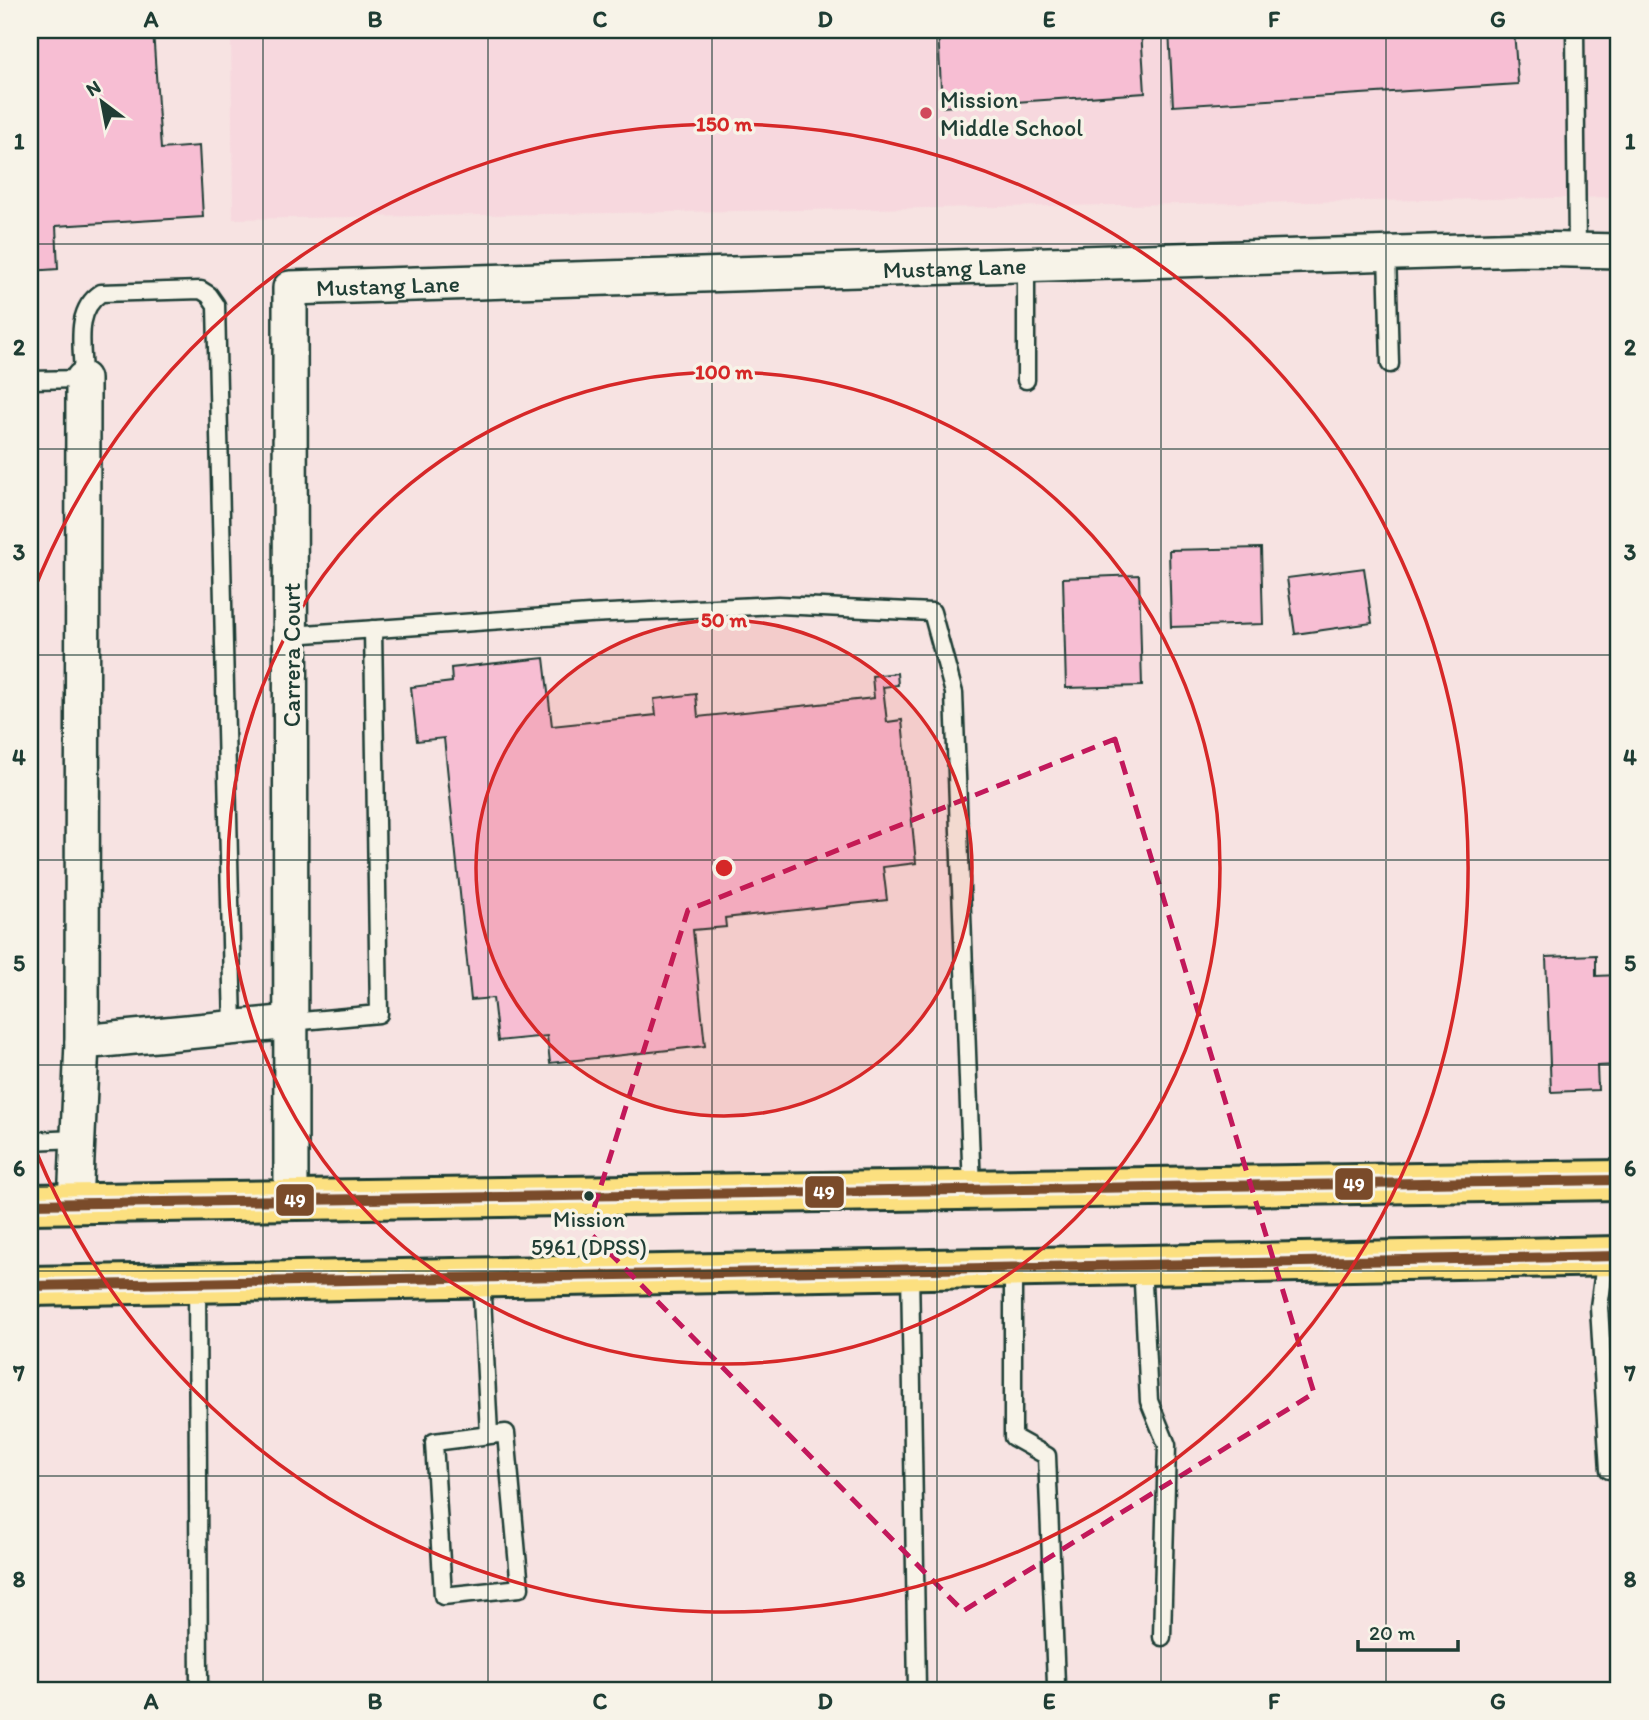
<svg xmlns="http://www.w3.org/2000/svg" width="1649" height="1720" viewBox="0 0 1649 1720" font-family="Itim,sans-serif">
<rect width="100%" height="100%" fill="#f7e3e2"/>
<filter id="ink" filterUnits="userSpaceOnUse"><feTurbulence type="fractalNoise" baseFrequency=".0143" numOctaves="2"/><feDisplacementMap in="SourceGraphic" scale="14" xChannelSelector="R" yChannelSelector="G"/><feConvolveMatrix kernelMatrix="1 2 1 2 8 2 1 2 1" color-interpolation-filters="sRGB"/></filter>
<g filter="url(#ink)">
<!-- built -->
<polygon fill="#f7d8de" points="231,30 1619,30 1619,197 233,219"/>
<!-- building -->
<g fill="#f7bed3" stroke="#1f3d34" stroke-width="2">
<polygon points="30,30 153,30 161,149 199,146 203,217 56,226 58,269 30,271"/>
<polygon points="938,30 1141,30 1145,93 942,107"/>
<polygon points="1169,30 1514,30 1518,84 1173,106"/>
<polygon points="1261,548 1263,624 1171,627 1169,550"/>
<polygon points="1364,568 1372,623 1295,634 1287,578"/>
<polygon points="1139,575 1142,686 1066,688 1063,578"/>
<polygon points="544,658 552,726 656,715 654,699 696,694 698,717 874,698 872,676 897,673 898,685 883,687 887,722 902,720 916,863 883,867 887,900 725,918 726,927 693,930 705,1046 550,1063 547,1036 498,1041 493,998 471,1000 444,738 417,741 411,687 452,682 451,668"/>
<polygon points="1596,955 1596,976 1619,975 1619,1065 1597,1066 1598,1090 1551,1092 1546,957"/>
</g>
<g fill="none" stroke-linecap="round" stroke-linejoin="round">
<defs>
<g id="service">
<polyline points="1575,30 1577,250"/>
<polyline points="1387,253 1390,364"/>
<path d="M30 380 83 379C83 349 73 311 101 293L201 290 209 295 216 305 233 1027"/>
<polyline points="1026,380 1026,265"/>
<polyline points="291,635 589,614 778,605 932,612 954,693 972,1190"/>
<polyline points="291,1022 379,1014 373,629"/>
<polyline points="30,1141 77,1139"/>
<polyline points="1606,1257 1599,1307 1609,1470"/>
<polyline points="1142,1264 1149,1401 1167,1445 1162,1637"/>
<polyline points="1013,1267 1013,1437 1047,1456 1056,1684"/>
<polyline points="910,1269 917,1690"/>
<polyline points="481,1277 489,1434"/>
<polyline points="197,1282 199,1690"/>
<polygon points="506,1433 520,1588 443,1596 434,1442"/>
</g>
<g id="minor">
<polyline points="82,1042 291,1022"/>
<path id="s1" d="M291 1200 290 288 1526 249 1619 251"/>
<polyline points="75,1204 82,1042 83,379"/>
</g>
<g id="primary">
<polyline points="30,1204 1619,1180"/>
<polyline points="30,1286 1619,1256"/>
</g>
</defs>
<!-- service casing -->
<use href="#service" stroke="#1f3d34" stroke-width="21"/>
<!-- minor casing -->
<use href="#minor" stroke="#1f3d34" stroke-width="38"/>
<!-- primary casing -->
<use href="#primary" stroke="#1f3d34" stroke-width="44"/>
<!-- service -->
<use href="#service" stroke="#f7f3e8" stroke-width="16"/>
<!-- minor -->
<use href="#minor" stroke="#f7f3e8" stroke-width="33"/>
<!-- primary -->
<use href="#primary" stroke="#fce080" stroke-width="38"/>
<defs>
<g id="bus-1">
<polyline points="30,1204 1619,1180"/>
<polyline points="30,1286 1619,1256"/>
</g>
</defs>
<!-- bus-1 casing -->
<use href="#bus-1" stroke="#f7f3e8" stroke-width="16"/>
<!-- bus-1 -->
<use href="#bus-1" stroke="#7a4b2a" stroke-width="10"/>
</g>
</g>
<!-- marked area -->
<path fill="none" stroke="#c2185b" stroke-width="5" stroke-dasharray="14 9" stroke-linejoin="round" d="M1115 739 1314 1393 963 1611 587 1230 688 910Z"/>
<!-- grid -->
<path fill="none" stroke="#1f3d34" stroke-width="2" stroke-opacity="0.55" d="M263 30V1690M488 30V1690M712 30V1690M937 30V1690M1161 30V1690M1386 30V1690M30 244H1619M30 449H1619M30 655H1619M30 860H1619M30 1065H1619M30 1271H1619M30 1476H1619"/>
<!-- distance rings -->
<circle cx="724" cy="868" r="248" fill="#d62828" fill-opacity=".12"/>
<g fill="none" stroke="#d62828" stroke-width="3.5">
<circle cx="724" cy="868" r="248"/>
<circle cx="724" cy="868" r="496"/>
<path d="M32 595A744 744 0 1 1 32 1141"/>
</g>
<!-- markers -->
<circle fill="#d1495b" stroke="#f7f3e8" stroke-width="2.5" cx="926" cy="113" r="7"/>
<circle fill="#1f3d34" stroke="#f7f3e8" stroke-width="2.5" cx="589" cy="1196" r="6"/>
<g text-anchor="middle" dominant-baseline="central" stroke-width="7" stroke-linejoin="round" paint-order="stroke">
<!-- bus labels -->
<g font-size="22" fill="#1f3d34" stroke="#f7f3e8">
<text x="589" y="1219">Mission<tspan x="589" dy="28">5961 (DPSS)</tspan></text>
</g>
<!-- poi labels -->
<g font-size="24" fill="#1f3d34" stroke="#f7f3e8" text-anchor="start">
<text x="940" y="99">Mission<tspan x="940" dy="28">Middle School</tspan></text>
</g>
<!-- street labels -->
<g font-size="24" fill="#1f3d34" stroke="#f7f3e8">
<text stroke="none"><textPath href="#s1" startOffset="1577">Mustang Lane</textPath></text>
<text stroke="none"><textPath href="#s1" startOffset="1010">Mustang Lane</textPath></text>
<text transform="translate(291 655) rotate(-90)">Carrera Court</text>
</g>
</g>
<circle cx="724" cy="868" r="10" fill="#d62828" stroke="#f7f3e8" stroke-width="3.5"/>
<g font-size="21" text-anchor="middle" font-weight="bold" fill="#d62828" stroke="#f7f3e8" stroke-width="7" stroke-linejoin="round" paint-order="stroke">
<text x="724" y="131">150 m</text>
<text x="724" y="379">100 m</text>
<text x="724" y="627">50 m</text>
</g>
<g stroke="#f7f3e8" stroke-width="2.5">
<rect x="1334" y="1167" width="40" height="34" rx="7" fill="#7a4b2a"/>
<rect x="804" y="1175" width="41" height="34" rx="7" fill="#7a4b2a"/>
<rect x="275" y="1183" width="40" height="34" rx="7" fill="#7a4b2a"/>
</g>
<g font-size="19" text-anchor="middle" font-weight="bold" fill="#fff">
<text x="1354" y="1191">49</text>
<text x="824" y="1199">49</text>
<text x="295" y="1207">49</text>
</g>
<!-- margin -->
<rect width="1649" height="1720" fill="none" stroke="#f7f3e8" stroke-width="77"/>
<!-- north arrow -->
<g transform="translate(102 102) rotate(328)" stroke="#f7f3e8" stroke-width="5" paint-order="stroke">
<path d="M0-5L12 26L0 18L-12 26Z" fill="#1f3d34"/>
<text y="-10" font-size="19" font-weight="bold" text-anchor="middle" fill="#1f3d34">N</text>
</g>
<!-- scale -->
<path d="M1358 1640v10h100v-10" fill="none" stroke="#1f3d34" stroke-width="3.5"/>
<text x="1369" y="1640" font-size="21" fill="#1f3d34" stroke="#f7f3e8" stroke-width="5" paint-order="stroke">20 m</text>
<rect x="38" y="38" width="1572" height="1644" fill="none" stroke="#1f3d34" stroke-width="2.5"/>
<g font-size="23" text-anchor="middle" font-weight="bold" fill="#1f3d34">
<text x="151" y="27">A</text>
<text x="375" y="27">B</text>
<text x="600" y="27">C</text>
<text x="825" y="27">D</text>
<text x="1049" y="27">E</text>
<text x="1274" y="27">F</text>
<text x="1498" y="27">G</text>
<text x="19" y="149">1</text>
<text x="1630" y="149">1</text>
<text x="19" y="355">2</text>
<text x="1630" y="355">2</text>
<text x="19" y="560">3</text>
<text x="1630" y="560">3</text>
<text x="19" y="765">4</text>
<text x="1630" y="765">4</text>
<text x="19" y="971">5</text>
<text x="1630" y="971">5</text>
<text x="19" y="1176">6</text>
<text x="1630" y="1176">6</text>
<text x="19" y="1381">7</text>
<text x="1630" y="1381">7</text>
<text x="19" y="1587">8</text>
<text x="1630" y="1587">8</text>
<text x="151" y="1709">A</text>
<text x="375" y="1709">B</text>
<text x="600" y="1709">C</text>
<text x="825" y="1709">D</text>
<text x="1049" y="1709">E</text>
<text x="1274" y="1709">F</text>
<text x="1498" y="1709">G</text>
</g>
</svg>
